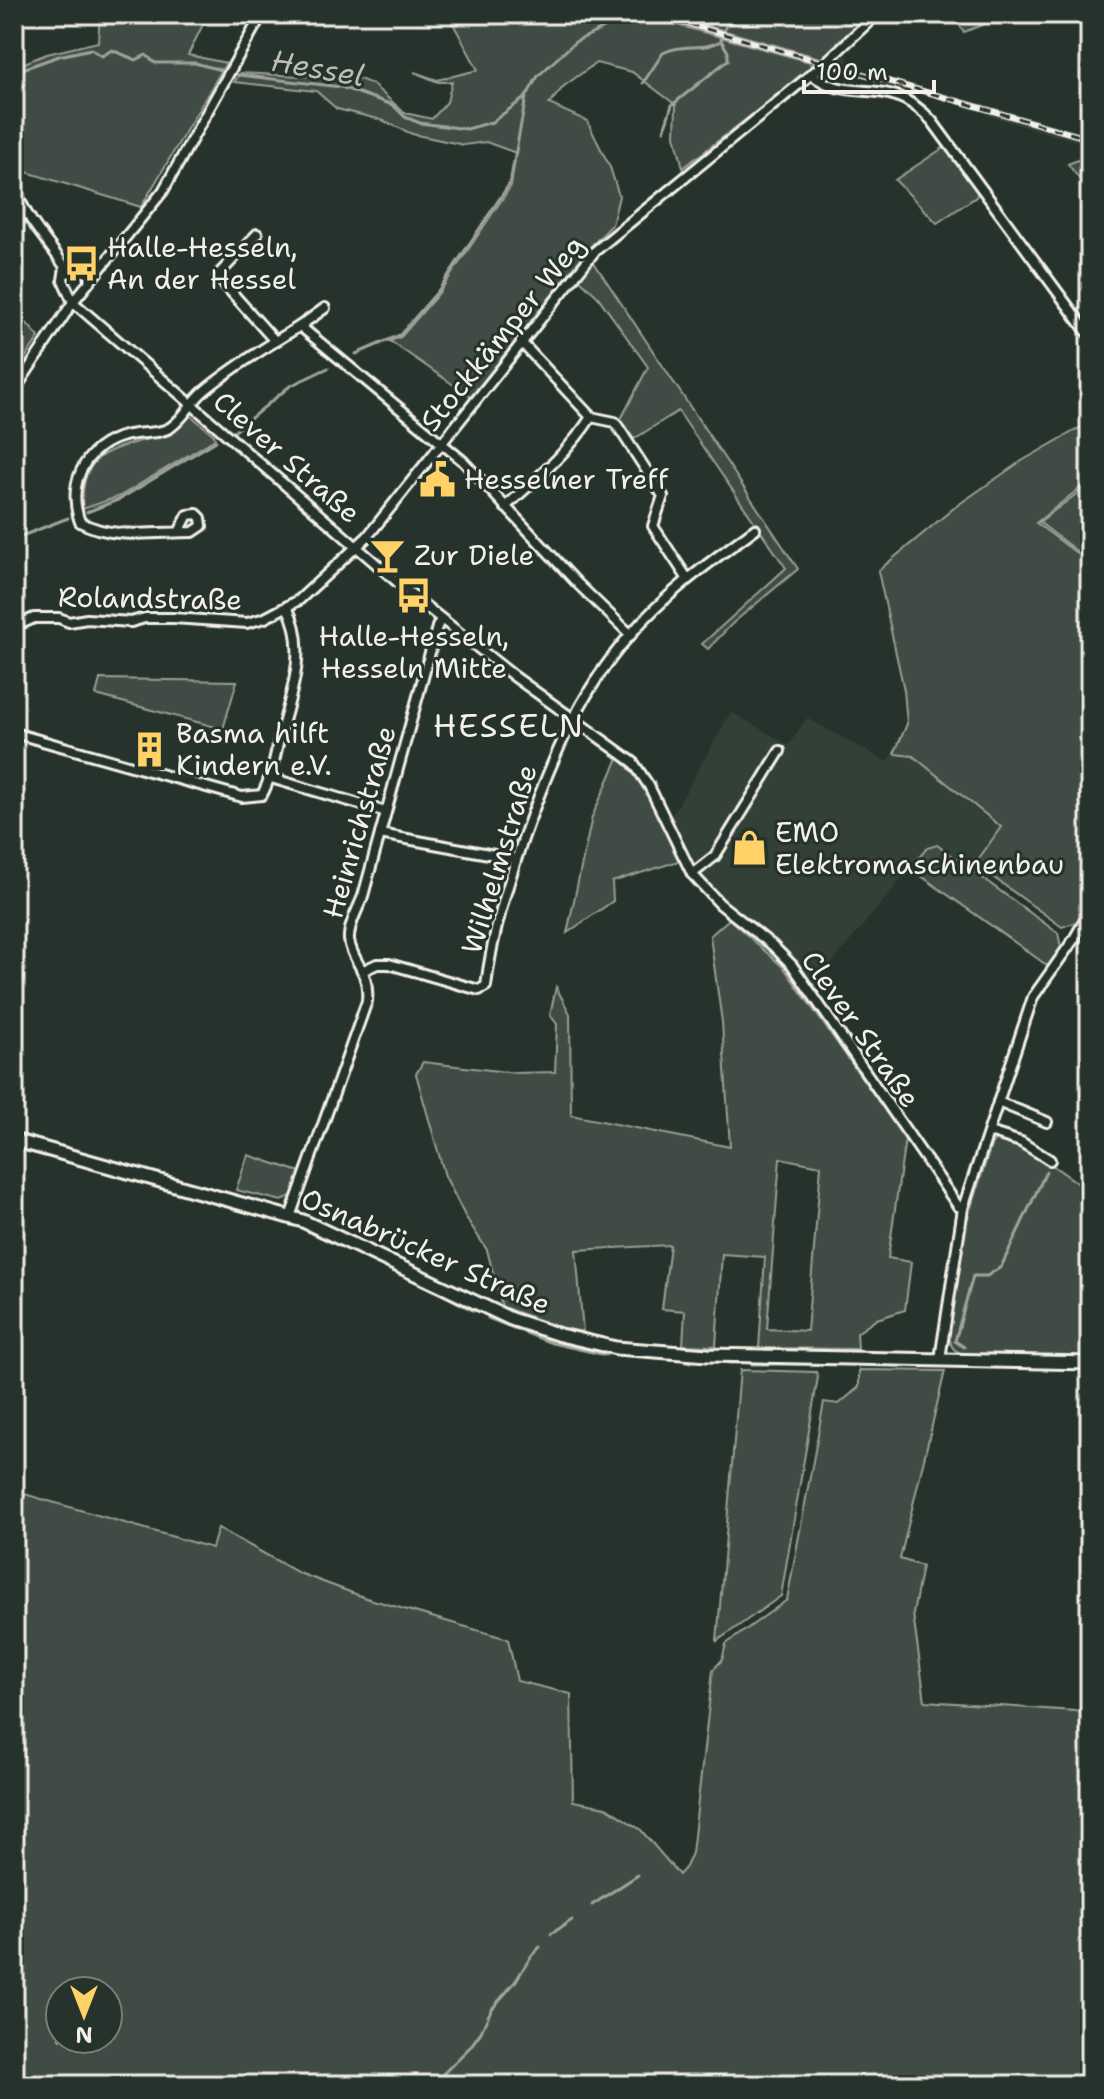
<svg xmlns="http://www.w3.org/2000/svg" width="1104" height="2099" viewBox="0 0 1104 2099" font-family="'Shantell Sans',sans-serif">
<rect width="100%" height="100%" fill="#26332d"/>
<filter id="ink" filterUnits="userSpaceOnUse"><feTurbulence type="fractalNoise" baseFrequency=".0125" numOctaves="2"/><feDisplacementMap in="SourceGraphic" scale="16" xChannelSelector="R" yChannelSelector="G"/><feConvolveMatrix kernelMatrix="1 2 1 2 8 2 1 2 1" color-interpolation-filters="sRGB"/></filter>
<g filter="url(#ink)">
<!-- built -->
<g fill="#333f39">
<polygon points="638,14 666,14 824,59 812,68 810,62"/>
<polygon points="845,55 848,57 847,66 1090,134 1090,145 988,116 988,111 860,76 859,78 825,69"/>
<polygon points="731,712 789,745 807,718 887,762 894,754 913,756 1002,827 971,871 937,845 927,848 814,985 775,938 743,915 697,873 670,819"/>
</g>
<!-- green -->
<g fill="#414b45" stroke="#9a9e96" stroke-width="2" fill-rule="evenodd">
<polygon points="100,14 208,14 188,55 226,63 141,207 20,170 14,137 14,67 47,54 98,42"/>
<polygon points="448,14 638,14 810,62 812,68 683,168 675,135 676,105 632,72 596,63 564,86 549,104 587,121 610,167 619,196 612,225 590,247 471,397 390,341 401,337 439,293 511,186 516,153 486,142 464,145 412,134 382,120 337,109 316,91 234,82 241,73 360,79 372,84 405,113 432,119 447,102 452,82 438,82 414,72 437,80 478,70"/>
<polygon points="666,14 874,14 864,26 824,59"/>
<polygon points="952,14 1010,14 964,32"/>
<polygon points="946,146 979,189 976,197 937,223 895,180"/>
<polygon points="1090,155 1090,193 1068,164"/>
<polygon points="593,261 798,569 733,623 708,649 702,644 786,568 678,411 634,439 620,421 648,367 598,297 579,279"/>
<polygon points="14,309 39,337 14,374"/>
<path d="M190 415 214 435 215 439 120 496 83 509C81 501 83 493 84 485 92 441 140 447 170 431 177 427 184 420 190 415Z"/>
<polygon points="1090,422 1090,480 1036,523 1090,563 1090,899 1077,922 1062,927 975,864 1001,827 913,756 894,754 907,724 904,690 878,571 955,507 1020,462"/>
<polygon points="1090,484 1090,561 1089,561 1039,522"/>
<polygon points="100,679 237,681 223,729 96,695"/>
<path d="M618 758C648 781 662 828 679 861L612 882 613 901 567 933 592 817Z"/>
<polygon points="937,845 1058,933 1061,947 1048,966 910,868 927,848"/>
<path d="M729 919 784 968 905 1139 888 1258 911 1262 905 1310 877 1319 857 1333 858 1349 759 1348 765 1257 722 1254 716 1346 683 1345 685 1311 662 1309 670 1245 576 1250 583 1332 562 1328 502 1307 487 1250 465 1216 445 1176 416 1074 423 1062 515 1073 555 1072 557 1024 550 1015 556 987 570 1014 571 1115 730 1147 722 1022 710 936ZM780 1158 821 1166 807 1331 767 1329Z"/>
<path d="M999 1138C1033 1150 1061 1171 1090 1192V1356L965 1354C952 1351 951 1347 949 1335L965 1226 992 1143Z"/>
<polygon points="248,1155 300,1172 292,1195 282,1201 236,1190"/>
<polygon points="740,1370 816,1372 818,1377 781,1596 717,1641"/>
<path d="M859 1370 945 1371 900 1559 922 1566 913 1614 925 1701 1090 1712V2085H14V1491L212 1548 218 1528 299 1573 366 1598 508 1639 517 1681 571 1694 573 1801 606 1807 641 1830 679 1875 686 1867 692 1853 713 1670 722 1660 726 1644 787 1600 824 1402 839 1404 859 1387ZM60 1991H108V2039H60Z"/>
</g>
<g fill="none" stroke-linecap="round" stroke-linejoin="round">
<!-- stream -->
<g stroke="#9fa39b" stroke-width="3">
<polyline points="14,72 59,56 91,49 102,56 112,50 136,60 146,55 155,63 195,63 239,75 341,87 393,105 405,117 420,123 467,129 492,122 526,97 538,76 575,42 631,15"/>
<path d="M643 83 663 53C682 43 704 51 721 41"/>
<polyline points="664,130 672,105 728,60 728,52 721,40 726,25 747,14"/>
<polyline points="356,354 400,335 438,291 510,183 526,97"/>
<polyline points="235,431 290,386 328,368"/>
<polyline points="87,512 120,499 216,441"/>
<polyline points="14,539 68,518"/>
<polyline points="1084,914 1090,902"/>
<polyline points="1088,926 1090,922"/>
<polyline points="1065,959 1081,940"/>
<polyline points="1024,1039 1035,1006"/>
<polyline points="1016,1065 1022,1046"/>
<polyline points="1081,1096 1090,1064"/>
<polyline points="14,1148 123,1176"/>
<polyline points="194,1196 294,1225"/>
<polyline points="308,1230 323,1237"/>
<polyline points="387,1266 433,1290"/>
<polyline points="440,1293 474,1311"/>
<polyline points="488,1318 552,1343 606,1355"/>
<polyline points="964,1347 955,1341 973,1276 987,1276 1001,1267 1046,1172"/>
<polyline points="685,1362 691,1362"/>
<polyline points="729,1363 739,1363"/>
<polyline points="751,1364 809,1364"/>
<polyline points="1085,1371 1090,1372"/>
<polyline points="592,1905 638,1875"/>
<polyline points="551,1934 572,1920"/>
<polyline points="432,2085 470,2047 481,2032 491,2010 515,1982 532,1955 540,1947"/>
</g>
<defs>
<g id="minor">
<path d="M811 74C853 107 886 71 932 121L1090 336"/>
<path d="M14 180C18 211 48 241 65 267L63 280 73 302 424 605 515 677 633 762 649 786 692 874 720 904 772 945 792 965 958 1206 963 1208"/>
<polyline points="257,234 217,276 275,341"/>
<polyline points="65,267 76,268 94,276"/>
<polyline points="300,326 325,308"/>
<polyline points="521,342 591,417 615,422 663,496 653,526 687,578"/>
<polyline points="14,391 73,302 163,191 262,14"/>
<path d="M505 507C535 480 569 452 591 417"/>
<path d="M179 532 188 515 197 514 201 518 202 526 193 532C157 532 112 540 80 522 65 479 89 440 135 434 147 432 161 434 171 427 185 417 191 402 204 391 233 367 267 346 300 326L463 461 578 584 631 635"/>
<polyline points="14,622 25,622 34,618 59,618 69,622 87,619 131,622 145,618 173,618 247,623 265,618 299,600 367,537 595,251 825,63 877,14"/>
<path d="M14 733 242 797 262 795C272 776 275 756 280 735 291 695 309 647 287 607"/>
<polyline points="271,778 386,812"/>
<polyline points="380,834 516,859"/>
<polyline points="692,874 715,856 780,751"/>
<path d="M364 970 377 964H389L479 990 486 986C492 935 507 887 523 839 549 766 578 694 630 635 667 592 710 562 755 529"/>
<polyline points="998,1102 1047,1122"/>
<polyline points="989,1132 1021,1142 1050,1160"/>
<path d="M290 1217 367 1001C370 969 352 963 349 940 348 926 358 909 363 896L437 627 441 619"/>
<polyline points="940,1359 963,1208 1033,997 1074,939 1090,911"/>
</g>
<polyline id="secondary" points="14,1140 303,1221 511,1319 560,1335 616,1348 708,1355 1090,1363"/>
</defs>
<!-- minor casing -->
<use href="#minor" stroke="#f4f1e8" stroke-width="14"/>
<!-- secondary casing -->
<use href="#secondary" stroke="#f4f1e8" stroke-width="17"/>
<!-- minor -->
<use href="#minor" stroke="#26332d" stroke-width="8"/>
<!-- secondary -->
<use href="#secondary" stroke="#26332d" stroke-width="11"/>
<defs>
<polyline id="rail" points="654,14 1090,139"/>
</defs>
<!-- rail casing -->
<use href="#rail" stroke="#f4f1e8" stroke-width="6"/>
<!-- rail -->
<use href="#rail" stroke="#26332d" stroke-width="3" stroke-dasharray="9" stroke-linecap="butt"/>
</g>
</g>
<!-- icons -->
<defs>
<symbol id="bus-bare" viewBox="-9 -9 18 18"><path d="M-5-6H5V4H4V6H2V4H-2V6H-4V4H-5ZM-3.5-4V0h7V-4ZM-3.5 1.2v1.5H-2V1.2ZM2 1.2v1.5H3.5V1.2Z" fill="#ffd166" stroke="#26332d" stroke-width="2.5" paint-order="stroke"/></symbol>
<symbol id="civic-bare" viewBox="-9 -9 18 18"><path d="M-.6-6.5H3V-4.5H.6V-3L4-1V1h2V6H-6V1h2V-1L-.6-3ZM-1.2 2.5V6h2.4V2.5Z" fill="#ffd166" stroke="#26332d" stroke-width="2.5" paint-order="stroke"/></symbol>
<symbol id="bar-bare" viewBox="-9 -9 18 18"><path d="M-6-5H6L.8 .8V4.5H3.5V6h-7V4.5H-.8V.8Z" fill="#ffd166" stroke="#26332d" stroke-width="2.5" paint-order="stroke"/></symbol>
<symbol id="building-bare" viewBox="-9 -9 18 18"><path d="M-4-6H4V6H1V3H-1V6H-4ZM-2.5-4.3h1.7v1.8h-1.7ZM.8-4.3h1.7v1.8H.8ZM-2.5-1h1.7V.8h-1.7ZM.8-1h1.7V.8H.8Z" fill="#ffd166" stroke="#26332d" stroke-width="2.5" paint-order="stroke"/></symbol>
<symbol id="shop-bare" viewBox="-9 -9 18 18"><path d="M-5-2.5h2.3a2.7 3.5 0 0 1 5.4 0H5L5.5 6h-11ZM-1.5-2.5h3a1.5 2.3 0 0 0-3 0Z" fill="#ffd166" stroke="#26332d" stroke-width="2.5" paint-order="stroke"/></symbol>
</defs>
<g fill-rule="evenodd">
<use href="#bus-bare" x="56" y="238" width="51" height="51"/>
<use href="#civic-bare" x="412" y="454" width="51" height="51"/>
<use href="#bar-bare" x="362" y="530" width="51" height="51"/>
<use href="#bus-bare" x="388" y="570" width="51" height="51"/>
<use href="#building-bare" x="124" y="724" width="51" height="51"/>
<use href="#shop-bare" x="724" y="822" width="51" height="51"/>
</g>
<g text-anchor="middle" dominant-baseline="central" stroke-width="6" stroke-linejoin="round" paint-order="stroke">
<!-- poi labels -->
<g font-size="28" fill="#f4f1e8" stroke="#26332d" text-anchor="start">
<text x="107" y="247">Halle-Hesseln,<tspan x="107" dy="32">An der Hessel</tspan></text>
<text x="464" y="479">Hesselner Treff</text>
<text x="414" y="555">Zur Diele</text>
<text x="414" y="636" text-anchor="middle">Halle-Hesseln,<tspan x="414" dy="32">Hesseln Mitte</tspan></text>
<text x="176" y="733">Basma hilft<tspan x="176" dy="32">Kindern e.V.</tspan></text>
<text x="775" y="832">EMO<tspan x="775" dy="32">Elektromaschinenbau</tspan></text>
</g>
<!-- street labels -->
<g font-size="28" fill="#f4f1e8" stroke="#26332d">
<text transform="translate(502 333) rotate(-51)">Stockkämper Weg</text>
<text transform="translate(287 457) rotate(41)">Clever Straße</text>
<text transform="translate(150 598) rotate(1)">Rolandstraße</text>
<text transform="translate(359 822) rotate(-74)">Heinrichstraße</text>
<text transform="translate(499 859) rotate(-73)">Wilhelmstraße</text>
<text transform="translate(861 1029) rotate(55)">Clever Straße</text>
<text transform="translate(426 1251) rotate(24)">Osnabrücker Straße</text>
</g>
<!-- water labels -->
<g font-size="30" font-style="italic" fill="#bcbdb5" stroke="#26332d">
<text transform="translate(318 68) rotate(10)">Hessel</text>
</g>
<!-- quarter labels -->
<g font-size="32" letter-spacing="2" fill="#f4f1e8" stroke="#26332d">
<text x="509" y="725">HESSELN</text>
</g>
</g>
<!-- margin -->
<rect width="1104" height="2099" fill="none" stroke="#26332d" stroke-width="48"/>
<rect x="24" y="24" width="1056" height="2051" fill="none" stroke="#f4f1e8" stroke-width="3" filter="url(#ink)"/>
<!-- north arrow -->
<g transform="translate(84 2015) rotate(180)"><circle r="38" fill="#26332d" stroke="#787f78" stroke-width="2"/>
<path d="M0-6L14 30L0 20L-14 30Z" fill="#ffd166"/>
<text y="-12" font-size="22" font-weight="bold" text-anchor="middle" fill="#f4f1e8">N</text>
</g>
<!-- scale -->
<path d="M804 80v12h130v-12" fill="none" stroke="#f4f1e8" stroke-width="4"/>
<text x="816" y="80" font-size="24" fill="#f4f1e8" stroke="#26332d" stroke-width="6" paint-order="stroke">100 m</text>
</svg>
